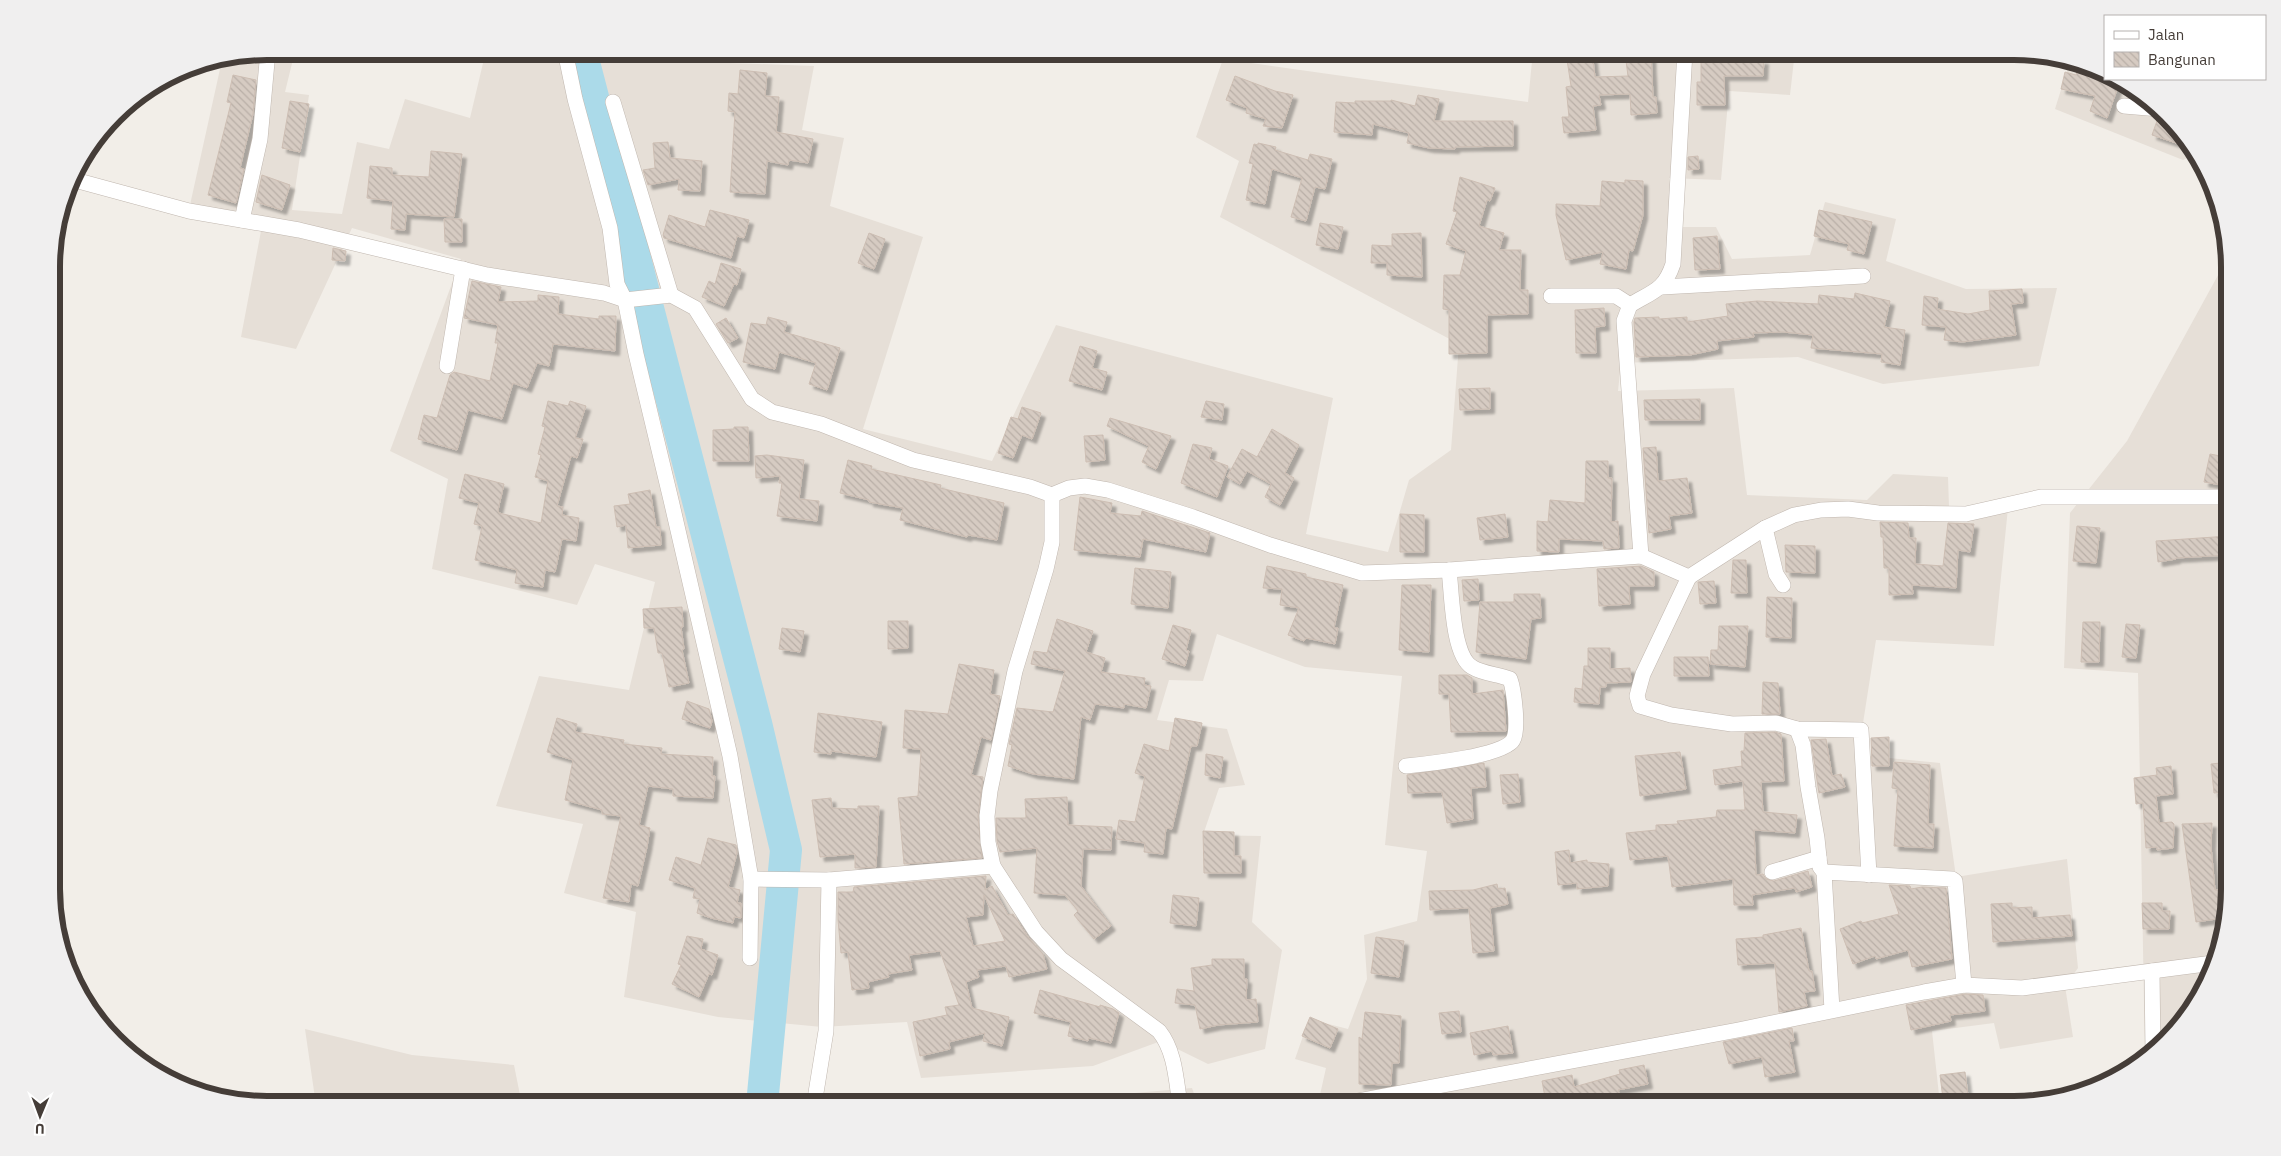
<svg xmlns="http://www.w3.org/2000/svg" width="2281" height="1156" viewBox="0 0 2281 1156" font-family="'IBM Plex Sans',sans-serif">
<defs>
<pattern id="building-back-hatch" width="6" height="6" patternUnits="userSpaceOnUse" patternTransform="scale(1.25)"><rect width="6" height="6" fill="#d6cbc2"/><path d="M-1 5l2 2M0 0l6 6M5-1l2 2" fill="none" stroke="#b9afa7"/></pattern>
<filter id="shadow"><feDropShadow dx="4.5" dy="4.5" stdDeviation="1" flood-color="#0004"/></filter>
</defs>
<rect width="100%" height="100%" fill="#f2eee8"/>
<!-- residential -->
<g fill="#e6dfd7">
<polygon points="267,51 295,51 285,92 309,95 292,210 342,214 357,142 389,149 405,99 470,118 484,59 440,51 618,51 620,59 814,66 802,130 844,138 830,206 923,237 863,429 992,461 1056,325 1333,398 1306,534 1388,552 1409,480 1451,450 1459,344 1220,217 1239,161 1196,137 1223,59 1528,102 1533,51 1795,51 1790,95 1729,91 1721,180 1669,178 1673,227 1716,227 1732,259 1810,255 1825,202 1896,219 1886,261 1966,289 2057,288 2039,366 1883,384 1798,357 1621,363 1618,391 1734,388 1747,495 1867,500 1893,474 1948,477 1949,507 2008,508 1994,646 1876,640 1858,755 1940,763 1956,877 2067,859 2078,968 2065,986 2073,1037 2000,1049 1994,1023 1932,1031 1940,1104 1318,1104 1326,1068 1295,1059 1309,1019 1348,1029 1367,979 1364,935 1417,921 1427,851 1385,845 1402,676 1305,667 1217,634 1203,681 1169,680 1157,720 1227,729 1245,785 1219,788 1203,835 1261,836 1252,922 1282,950 1265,1049 1208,1064 1161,1041 1093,1066 921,1078 907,1022 822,1027 718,1017 624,997 636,912 564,893 583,824 496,806 539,676 629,690 655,582 595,564 577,605 432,569 448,479 390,451 461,259 352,228 296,349 241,337 261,231 188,214 222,60"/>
<polygon points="2069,64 2105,72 2105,79 2117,79 2156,105 2193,147 2196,154 2183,160 2055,109"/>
<polygon points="2228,257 2230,889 2208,984 2176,1031 2145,1059 2138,673 2064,668 2070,513 2127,441"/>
<polygon points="305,1029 412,1055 514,1065 522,1105 316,1105"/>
<polygon points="1192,1088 1198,1105 1122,1105 1123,1094"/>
</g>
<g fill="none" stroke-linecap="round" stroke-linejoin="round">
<!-- river -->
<polyline stroke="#abdae9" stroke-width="32" points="581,51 756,723 786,850 762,1105"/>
</g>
<!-- building -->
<g fill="url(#building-back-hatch)" stroke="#cdbeb3" fill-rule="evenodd" filter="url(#shadow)">
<polygon points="1592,51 1595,77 1628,76 1626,61 1629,61 1629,51 1651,51 1653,97 1656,97 1657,113 1631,115 1630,94 1599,95 1601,105 1593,106 1596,130 1564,133 1562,117 1569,117 1566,87 1571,86 1566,53"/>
<polygon points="1701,51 1741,51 1741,60 1764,60 1763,76 1724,76 1725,105 1697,105 1697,82 1701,82"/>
<polygon points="2079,66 2105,72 2105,79 2117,79 2120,81 2107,118 2090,111 2095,96 2061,89 2065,72 2076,75"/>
<polygon points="740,70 767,73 765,96 779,97 776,132 813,139 808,163 789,160 788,165 767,161 765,194 730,192 735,112 728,111 729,93 738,94"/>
<polygon points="233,75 256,80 253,114 240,168 244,169 236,203 208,195 231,103 227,102"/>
<polygon points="1235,76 1275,91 1293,95 1282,128 1263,126 1266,119 1246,113 1247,108 1226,100"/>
<polygon points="1418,95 1439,99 1434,121 1513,121 1513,146 1455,147 1455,149 1429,148 1407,143 1409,133 1373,124 1372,135 1334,132 1336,102 1355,103 1355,101 1391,101 1391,100 1415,106"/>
<polygon points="290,101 309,104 300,152 282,148"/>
<polygon points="2166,116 2193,147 2194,149 2152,135 2158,118"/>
<polygon points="668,142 670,158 702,161 700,191 678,190 679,179 648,185 643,170 655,168 653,143"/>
<polygon points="1258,143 1276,147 1275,150 1308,160 1310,154 1332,159 1325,189 1315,187 1306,221 1291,217 1302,178 1272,169 1265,204 1246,200 1253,164 1249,163 1254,144 1258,145"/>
<polygon points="431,151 462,154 454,217 406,214 405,230 391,229 393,201 367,198 370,166 392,168 392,175 429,177"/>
<polygon points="1698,156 1699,169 1688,170 1688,157"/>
<polygon points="262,175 290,185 282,210 256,202"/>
<polygon points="1460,177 1495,188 1490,201 1487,200 1479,226 1504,233 1499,250 1521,250 1520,290 1528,290 1528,314 1487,315 1487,353 1449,354 1449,310 1443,309 1444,275 1460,275 1466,251 1446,244 1457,212 1453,211"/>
<polygon points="1625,180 1643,181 1643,215 1633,251 1629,250 1626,269 1600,264 1603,252 1566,260 1556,215 1556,204 1600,206 1602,181 1625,183"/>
<polygon points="710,210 749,220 744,238 737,236 731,258 664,238 663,235 669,215 705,227"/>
<polygon points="1819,210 1872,222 1864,254 1847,250 1849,244 1814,236"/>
<polygon points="444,219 462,219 462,242 445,242"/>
<polygon points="1320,223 1343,227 1338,249 1316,245"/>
<polygon points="869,233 885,239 874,269 858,263"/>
<polygon points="1421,233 1422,277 1387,275 1387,263 1371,263 1372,245 1392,246 1392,234"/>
<polygon points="1717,236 1720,269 1695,270 1693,238"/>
<polygon points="333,248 346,251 345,261 332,260"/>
<polygon points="721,263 741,269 737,285 734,284 724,306 702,297 709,281 715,284"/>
<polygon points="472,281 501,287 498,302 538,301 538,295 559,297 558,314 599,319 599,316 616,316 615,351 553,344 549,366 537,363 527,388 513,383 502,419 468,410 457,450 418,439 424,415 437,418 450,375 454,372 490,381 498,343 495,343 498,325 464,318"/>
<polygon points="2022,289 2023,303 2011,304 2016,335 1962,342 1944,340 1946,327 1922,325 1924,296 1938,298 1937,309 1968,314 1990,310 1989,291"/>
<polygon points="1855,293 1890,301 1884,327 1905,330 1900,365 1881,362 1882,354 1811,348 1813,335 1783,332 1753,333 1754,337 1717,341 1718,349 1690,355 1636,357 1634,322 1635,318 1659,317 1659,319 1687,317 1687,322 1728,316 1726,304 1757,301 1818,304 1819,295 1854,299"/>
<polygon points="1604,308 1605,326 1595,327 1596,353 1576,353 1575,310"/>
<polygon points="768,317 787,322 784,332 840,348 827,390 809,384 816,363 779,352 775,369 743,362 751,323 766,325"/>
<polygon points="726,318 738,338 728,343 716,324"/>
<polygon points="1080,346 1097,351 1092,368 1107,372 1102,390 1069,381"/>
<polygon points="1490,388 1490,409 1460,410 1459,389"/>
<polygon points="1700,399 1700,420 1645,420 1644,400"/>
<polygon points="548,401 568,406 570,401 586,406 575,438 583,439 577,458 571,456 557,506 563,507 562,515 579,518 576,541 562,539 555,572 545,570 543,587 515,583 517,570 475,560 482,526 474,524 479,503 459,498 465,474 504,484 498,510 499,513 541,523 548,481 535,477 541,455 538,454 545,427 542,426"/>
<polygon points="1206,401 1224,404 1222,420 1201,417"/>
<polygon points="1022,407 1041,413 1032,439 1022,435 1013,458 998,453 1011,417 1018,419"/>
<polygon points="1110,418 1171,436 1156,469 1142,462 1149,446 1107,426"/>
<polygon points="734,427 748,427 749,461 713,461 713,430 734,429"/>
<polygon points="1272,429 1299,445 1285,473 1294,478 1280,505 1265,497 1271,484 1247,471 1240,484 1227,477 1242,449 1257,457"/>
<polygon points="1103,435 1105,460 1086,462 1084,436"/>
<polygon points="1193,444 1212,448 1209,459 1228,466 1217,497 1181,483"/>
<polygon points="1656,447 1658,481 1687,478 1692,513 1669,516 1671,529 1649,533 1643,448"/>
<polygon points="2210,454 2226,457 2221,485 2204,482"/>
<polygon points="767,455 804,460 799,499 819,501 817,521 777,516 782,483 779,483 780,476 756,478 755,456"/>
<polygon points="848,460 872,466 871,469 941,485 940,488 1004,503 997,540 968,535 967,537 900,520 903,508 869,502 869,500 840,493"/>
<polygon points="1586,461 1608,461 1608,478 1612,478 1611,522 1618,521 1619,548 1604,549 1603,541 1559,539 1559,552 1537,551 1537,521 1548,522 1550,500 1585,503"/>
<polygon points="650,490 656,527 660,527 661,545 628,548 626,525 617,527 614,506 630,504 628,494"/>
<polygon points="1080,497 1112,503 1110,513 1141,516 1142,511 1210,533 1206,552 1143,539 1140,557 1074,550"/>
<polygon points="1400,514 1424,515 1424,552 1400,552"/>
<polygon points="1505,514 1508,537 1480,540 1477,518"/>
<polygon points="1880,522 1908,523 1909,538 1916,538 1915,564 1943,566 1948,523 1974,524 1970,552 1958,550 1956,588 1912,585 1913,594 1889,595 1889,568 1884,568 1883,537 1881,537"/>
<polygon points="2077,526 2100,528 2096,563 2073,561"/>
<polygon points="2229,536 2229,555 2176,558 2176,559 2158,562 2156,541"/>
<polygon points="1785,545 1815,546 1815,573 1786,572"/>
<polygon points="1733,560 1746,560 1747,593 1731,593"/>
<polygon points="1267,566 1306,574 1306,577 1343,585 1334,628 1338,628 1335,644 1306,638 1304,641 1288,635 1299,608 1280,605 1282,589 1263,588"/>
<polygon points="1641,566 1654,572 1654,586 1629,586 1630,604 1599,606 1597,569"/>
<polygon points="1135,568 1171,572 1168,608 1131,604"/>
<polygon points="1478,579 1479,600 1464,601 1462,580"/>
<polygon points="1714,581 1716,603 1700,604 1698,582"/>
<polygon points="1402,585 1431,585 1429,652 1399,650"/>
<polygon points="1514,594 1540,594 1541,618 1531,619 1526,659 1476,652 1480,602 1514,602"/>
<polygon points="1767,597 1792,598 1791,638 1766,637"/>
<polygon points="682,607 683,627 681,627 684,649 682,650 689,683 669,687 662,653 658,653 654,628 644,628 643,609"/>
<polygon points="1057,619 1093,631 1086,652 1105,658 1101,672 1145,678 1144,685 1151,686 1146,708 1124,704 1124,708 1095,704 1090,720 1081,717 1074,779 1033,774 1008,766 1012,745 1009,744 1017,708 1053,712 1065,671 1031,664 1034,651 1047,653"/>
<polygon points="888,621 908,621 908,648 888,649"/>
<polygon points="2083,622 2100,622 2099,662 2081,662"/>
<polygon points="2126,624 2140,625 2136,658 2122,657"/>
<polygon points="1173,625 1191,630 1186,650 1189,651 1185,666 1162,659"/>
<polygon points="1719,626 1748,626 1745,667 1710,664 1711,650 1718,650"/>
<polygon points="782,628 804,631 800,652 779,649"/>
<polygon points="1588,648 1610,648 1610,669 1630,668 1631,682 1606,683 1606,687 1600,687 1599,704 1574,702 1575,688 1582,689 1584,666 1588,666"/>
<polygon points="1674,657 1708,657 1709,676 1674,676"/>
<polygon points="959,664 994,670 990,694 1000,696 991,740 981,737 971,775 983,777 978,816 982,858 904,864 898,798 918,796 921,752 920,749 903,748 905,710 948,714"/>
<polygon points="1439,675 1467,675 1472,678 1472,694 1503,690 1506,731 1451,732 1449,694 1439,694"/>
<polygon points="1763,682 1778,683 1780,714 1762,714"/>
<polygon points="687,701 709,709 712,721 710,728 682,719"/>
<polygon points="818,713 882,722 876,757 831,751 831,754 814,752"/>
<polygon points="557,718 577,724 575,732 624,740 623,744 662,748 661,754 713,757 712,776 715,776 713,798 673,796 673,789 648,786 639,825 650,828 647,847 638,886 631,884 629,902 603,898 621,816 602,814 602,810 565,800 573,760 547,752"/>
<polygon points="1175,718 1202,723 1197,746 1191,746 1172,829 1166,828 1163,854 1144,852 1145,843 1116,839 1119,820 1135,822 1145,776 1135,773 1144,744 1169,751"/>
<polygon points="1775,732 1781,734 1784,781 1761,782 1763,812 1797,815 1795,833 1754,830 1756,875 1763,874 1766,879 1774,881 1808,871 1812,887 1796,892 1795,888 1752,895 1753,905 1734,905 1733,879 1672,887 1668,856 1630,860 1626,833 1656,830 1656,825 1678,824 1677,821 1716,817 1717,810 1745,810 1743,781 1715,785 1713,770 1742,766 1741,751 1744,751 1745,733"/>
<polygon points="1889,737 1889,766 1872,766 1871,738"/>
<polygon points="1826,739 1832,776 1841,774 1845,787 1819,793 1811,740"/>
<polygon points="1680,752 1686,789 1640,796 1635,756"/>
<polygon points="1206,754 1223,757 1220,778 1205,775"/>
<polygon points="1894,762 1930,765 1928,824 1934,824 1933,848 1894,846 1898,789 1892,788"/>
<polygon points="2229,762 2229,792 2214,793 2211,764"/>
<polygon points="1484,763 1486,787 1471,788 1473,819 1447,823 1442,792 1408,793 1407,775"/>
<polygon points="2171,766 2173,794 2156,796 2159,823 2172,822 2174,824 2173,848 2157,850 2157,847 2146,848 2143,803 2136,804 2134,778 2157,775 2156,768"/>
<polygon points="1518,774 1520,802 1503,804 1500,775"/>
<polygon points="1067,797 1068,825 1112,827 1111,850 1083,849 1081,886 1111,926 1094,939 1074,915 1078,911 1065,895 1034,893 1037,848 1000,852 997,841 996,818 1026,818 1025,799"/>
<polygon points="831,798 832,808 858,809 858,806 879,806 876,867 855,868 855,854 820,857 812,800"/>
<polygon points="2212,823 2211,846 2215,890 2230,889 2223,918 2196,922 2182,824"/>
<polygon points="1203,831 1234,832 1234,856 1241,856 1241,873 1204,873"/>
<polygon points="708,838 736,845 737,853 728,887 740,890 737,903 741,903 741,918 734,917 733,923 711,918 697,913 700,899 693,898 695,888 669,880 676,857 701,865"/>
<polygon points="1569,850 1570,863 1587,860 1587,862 1609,864 1608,886 1577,889 1577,883 1558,885 1555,852"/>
<path d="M986 876 985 890 992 886 1008 915 1013 914 1028 937 1043 954 1047 969 1009 977 1006 966 977 970 979 977 966 982 972 1008 1009 1017 1002 1046 983 1041 985 1033 949 1042 950 1049 920 1056 913 1022 947 1015 945 1007 959 1005 940 951 909 955 912 970 888 974 889 977 868 982 869 988 852 990 848 952 841 953 838 920V892H853L854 887ZM984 895 1005 941 973 946 966 917 983 915Z"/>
<polygon points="1497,884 1498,889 1505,888 1508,904 1490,908 1494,951 1473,953 1469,908 1430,910 1429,891 1473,890"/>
<polygon points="1889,885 1910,886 1911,889 1922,887 1946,888 1952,959 1912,967 1908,950 1876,959 1875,956 1853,964 1840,929 1861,921 1862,923 1899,914"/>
<polygon points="1173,895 1199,898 1196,926 1170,923"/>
<polygon points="2012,903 2012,908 2032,907 2032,918 2070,915 2072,936 1993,942 1991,904"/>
<polygon points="2142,903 2162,903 2162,911 2170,911 2169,929 2143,929"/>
<polygon points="1801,928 1809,971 1812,971 1815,991 1804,992 1807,1006 1779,1012 1775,963 1738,965 1736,939 1763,937 1763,935"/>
<polygon points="687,936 703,939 701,949 718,955 712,975 709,974 699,997 672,984 681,965 678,964"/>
<polygon points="1376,937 1404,941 1399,977 1371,973"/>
<polygon points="1212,959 1244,959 1244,979 1247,979 1246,1000 1256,999 1258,1022 1218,1025 1200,1029 1195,1005 1175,1003 1177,989 1194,991 1191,968 1212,965"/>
<polygon points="1040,990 1100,1007 1100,1005 1113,1009 1119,1013 1111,1043 1089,1038 1088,1041 1068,1036 1071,1022 1034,1013"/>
<polygon points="1965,994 1983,995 1985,1011 1950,1015 1951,1021 1911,1030 1906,1005"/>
<polygon points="1459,1011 1461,1032 1442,1034 1439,1013"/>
<polygon points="1365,1012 1401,1016 1399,1063 1392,1063 1391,1085 1359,1084 1359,1037 1362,1039"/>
<polygon points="1310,1017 1338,1029 1330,1048 1302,1036"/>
<polygon points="1508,1026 1513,1053 1493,1055 1492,1051 1474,1055 1470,1033"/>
<polygon points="1792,1028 1794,1041 1789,1041 1795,1072 1765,1077 1762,1057 1729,1064 1723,1042"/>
<polygon points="1644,1065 1648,1084 1618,1090 1622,1101 1610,1104 1550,1104 1548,1097 1545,1097 1542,1081 1572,1075 1574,1087 1620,1074 1619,1070"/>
<polygon points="1965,1072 1968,1096 1943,1099 1940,1075"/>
</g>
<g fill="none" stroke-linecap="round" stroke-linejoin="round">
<defs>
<g id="minor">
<polyline points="565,51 575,99 610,228 617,284 625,300 636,354 671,500 730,756 751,879 750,958"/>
<polyline points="613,102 671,295"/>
<polyline points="2124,106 2160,109"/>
<path d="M71 179 189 211 299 230 487 275 604 293 625 300 671 295 695 308 752 399 772 412 821 424 913 460 1030 487 1052 495V542L1046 569 1015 671 990 791 987 816 988 842 993 866 1036 932 1061 959 1159 1031C1175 1051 1176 1079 1180 1105"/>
<polyline points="242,220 260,139 268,51"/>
<polyline points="1662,287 1863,276"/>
<polyline points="1551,296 1616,296 1630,305"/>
<polyline points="447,366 463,269"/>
<polyline points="1052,495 1069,488 1085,486 1108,490 1193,517 1270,545 1362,573 1449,570 1641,556 1689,577 1765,528 1794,515 1821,510 1848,509 1878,513 1966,514 2041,497 2229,497"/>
<polyline points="1765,528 1776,574 1783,585"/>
<path d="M1641 556 1624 321 1630 305C1653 291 1664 291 1673 264L1685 51"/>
<polyline points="1689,577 1643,674 1637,696 1640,706 1671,715 1732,724 1776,723 1797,729 1861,730 1869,875"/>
<polyline points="1797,729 1803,745 1808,787 1817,838 1820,867 1824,872 1952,879 1955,881 1964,985"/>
<path d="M1406 766C1426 764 1504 756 1513 740 1519 730 1514 690 1510 679 1498 674 1483 674 1472 667 1452 655 1452 593 1449 570"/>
<polyline points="1772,872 1819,858"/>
<polyline points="1824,872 1832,1010"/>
<polyline points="751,879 829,880 993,866"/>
<polyline points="2152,971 2153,1051"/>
<polyline points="1341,1104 1738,1030 1924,992 1964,985 2022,988 2213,963"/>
<polyline points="814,1105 826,1031 829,880"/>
</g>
</defs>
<!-- minor casing -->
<use href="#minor" stroke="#c0b7af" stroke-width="16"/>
<!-- minor -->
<use href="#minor" stroke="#fff" stroke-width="15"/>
</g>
<!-- crop -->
<path d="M0 0H2281V1156H0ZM267 60H2014A207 207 0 0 1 2221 267V889A207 207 0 0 1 2014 1096H267A207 207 0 0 1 60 889V267A207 207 0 0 1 267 60Z" fill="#f0efef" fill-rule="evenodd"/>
<path fill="none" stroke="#453d38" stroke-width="6" d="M267 60H2014A207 207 0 0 1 2221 267V889A207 207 0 0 1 2014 1096H267A207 207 0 0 1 60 889V267A207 207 0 0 1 267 60Z"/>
<!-- legend -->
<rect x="2104" y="15" width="162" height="65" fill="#ffffff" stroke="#b5b1af"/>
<rect x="2114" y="31" width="25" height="8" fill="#ffffff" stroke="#b5b1af"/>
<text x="2148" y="40" font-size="15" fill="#453d38">Jalan</text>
<rect x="2114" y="52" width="25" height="15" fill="url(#building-back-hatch)" stroke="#b5b1af"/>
<text x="2148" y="65" font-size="15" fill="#453d38">Bangunan</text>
<!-- north arrow -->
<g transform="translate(40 1116) rotate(181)" stroke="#ffffff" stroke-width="4" paint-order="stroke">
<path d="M0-4L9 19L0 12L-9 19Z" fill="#453d38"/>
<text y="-8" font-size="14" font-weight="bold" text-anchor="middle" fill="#453d38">U</text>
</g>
</svg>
